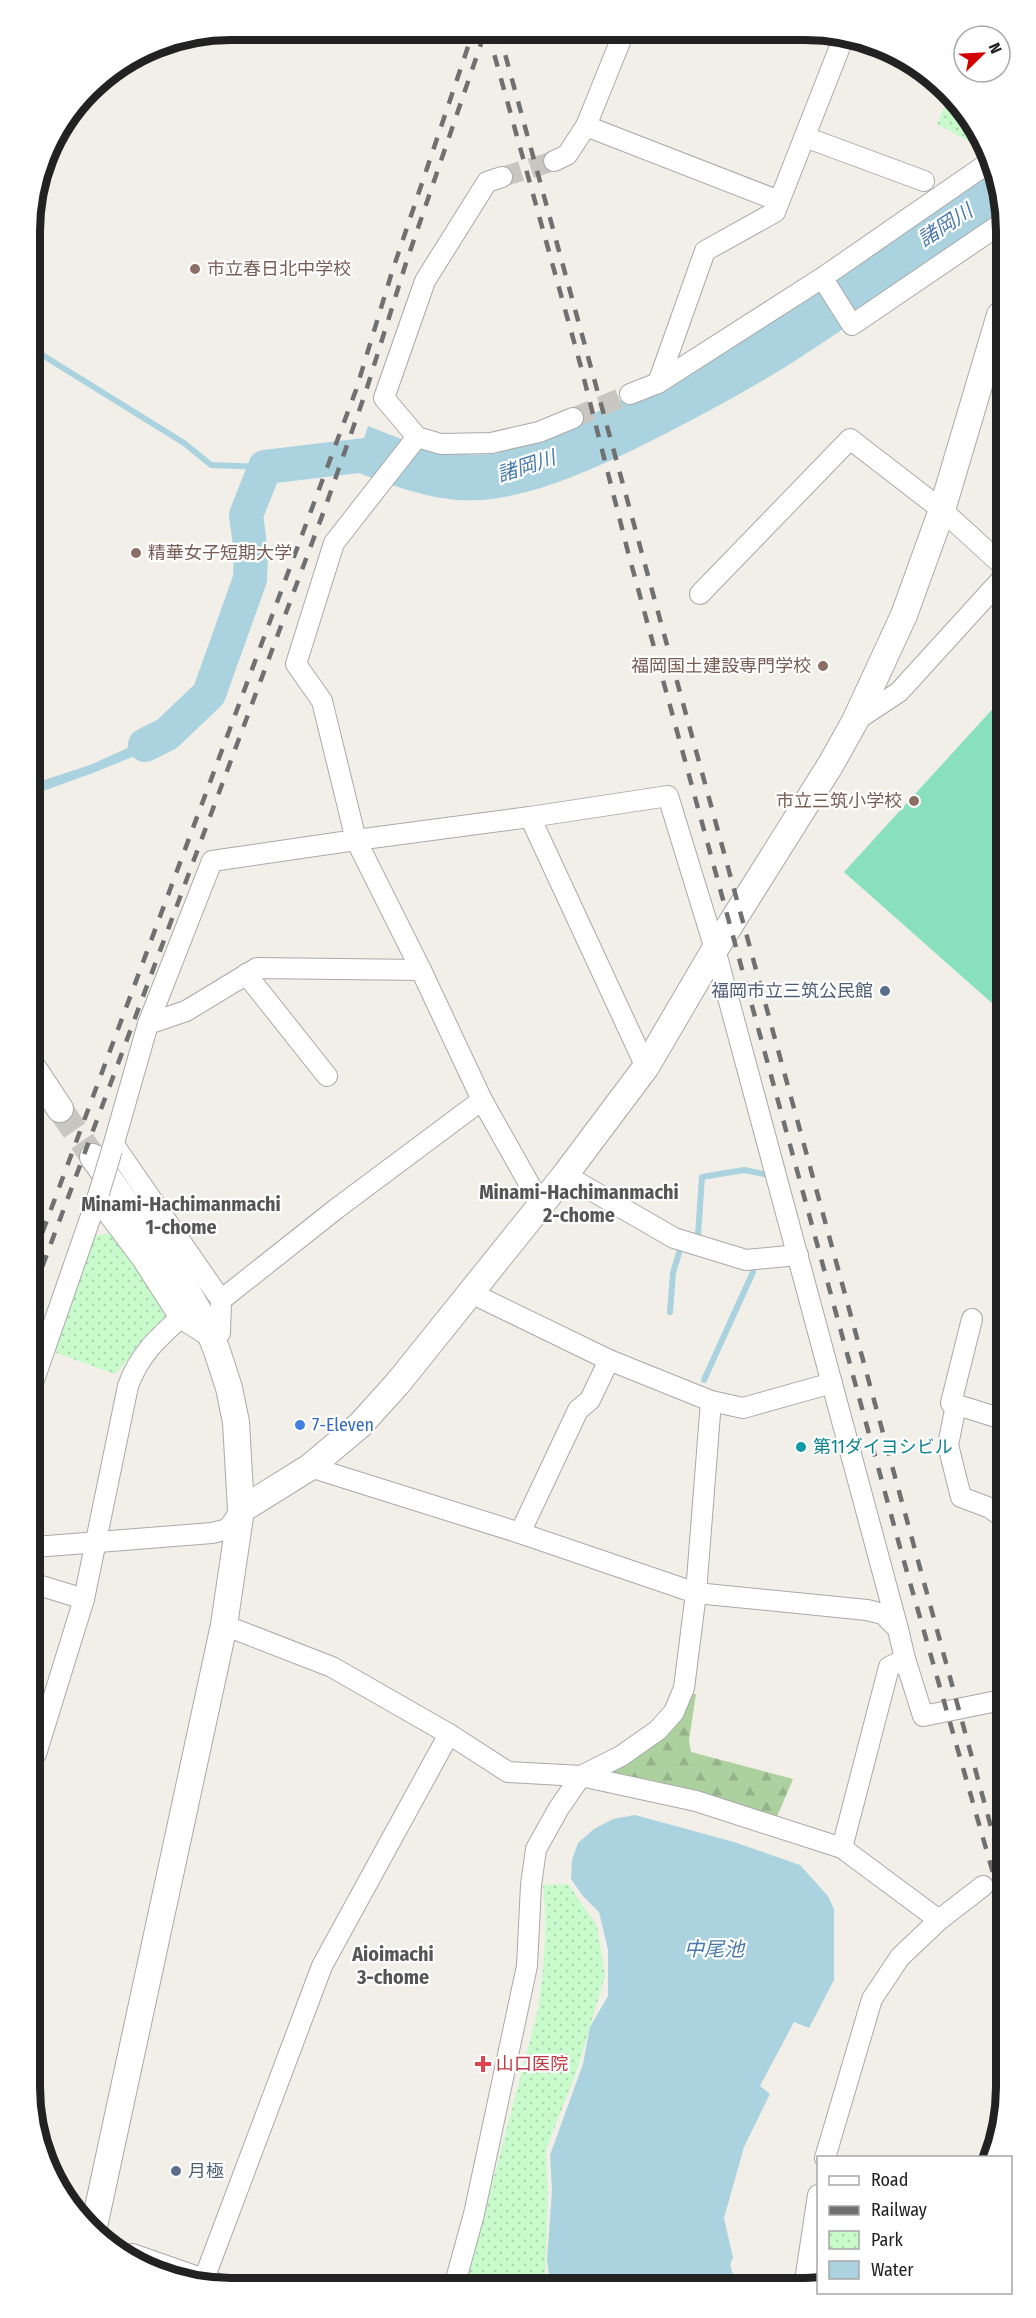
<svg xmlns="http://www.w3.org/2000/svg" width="1036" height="2318" viewBox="0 0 1036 2318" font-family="'Fira Sans Condensed','Noto Sans JP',sans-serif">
<defs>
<pattern id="forest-firs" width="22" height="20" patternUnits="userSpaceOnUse" patternTransform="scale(1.5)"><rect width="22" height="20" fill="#add19e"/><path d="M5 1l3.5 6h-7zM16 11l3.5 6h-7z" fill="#95b388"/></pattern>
<pattern id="park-dots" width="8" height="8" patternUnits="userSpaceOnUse" patternTransform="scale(1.5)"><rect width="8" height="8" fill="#c8facc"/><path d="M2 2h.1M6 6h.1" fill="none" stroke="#acd6af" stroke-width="1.8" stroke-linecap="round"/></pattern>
</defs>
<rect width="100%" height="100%" fill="#f2efe9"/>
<!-- forest -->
<polygon fill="url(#forest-firs)" points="689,1694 696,1694 689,1740 691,1752 793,1779 776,1819 602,1776"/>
<!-- park -->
<g fill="url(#park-dots)">
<polygon points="950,94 972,120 985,147 983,149 937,124"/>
<polygon points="114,1233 168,1317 115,1374 54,1352 94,1236"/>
<path d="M568 1884 597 1926 605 1976 577 2070 546 2150 548 2193 545 2283H466L538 2010C544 1968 548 1927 543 1885Z"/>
</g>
<!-- pitch -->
<polygon fill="#88e0be" points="998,703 1001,705 1002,1012 844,872"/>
<!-- water -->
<g fill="#aad3df">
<path d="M993 165 999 179V219C933 265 869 313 801 357 748 391 692 421 635 449 586 472 535 496 480 500 436 503 394 486 353 471L368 426C408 442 454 460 499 453V447L533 443 689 367Z"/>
<polygon points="143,741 147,751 93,773 32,795 32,784 90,765"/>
<polygon points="635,1815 734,1842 800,1865 828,1896 834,1909 834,1980 809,2028 794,2022 760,2086 770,2094 744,2147 724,2218 733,2258 730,2264 735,2282 550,2282 547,2260 552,2190 550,2155 583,2064 590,2027 608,1996 608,1950 599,1912 583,1896 571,1879 572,1860 578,1843 594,1829 613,1819"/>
</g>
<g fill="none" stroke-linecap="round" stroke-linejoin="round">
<!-- stream -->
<g stroke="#aad3df" stroke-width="6">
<polyline points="31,348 184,443 211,465 265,467"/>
<polyline points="698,1235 702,1177 744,1170 769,1175"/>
<polyline points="670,1312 673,1273 681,1246"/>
<polyline points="704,1380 753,1272"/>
</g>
<!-- river -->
<polyline stroke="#aad3df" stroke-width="34" points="145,745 167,734 209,694 250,579 251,552 246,515 265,467 366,455 402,462"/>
<!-- minor-tunnel -->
<g stroke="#c8c6c1" stroke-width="20" stroke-dasharray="20 10" stroke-linecap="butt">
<polyline points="502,177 554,161"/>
<polyline points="573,418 630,394"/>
</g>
<!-- tertiary-tunnel -->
<polyline stroke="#c8c6c1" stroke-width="26" stroke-dasharray="26 13" stroke-linecap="butt" points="60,1109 93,1157"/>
<defs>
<g id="minor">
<polyline points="586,126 779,201"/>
<polyline points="805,137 924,181"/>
<polyline points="554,161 567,155 586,126 624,32"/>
<polyline points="502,177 487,182 425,281 384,398 417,437 441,444 491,443 539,432 573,418"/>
<polyline points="823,279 852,325 999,225"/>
<polyline points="658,383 705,251 775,212 845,34"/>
<polyline points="630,394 658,383 822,278 991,161"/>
<polyline points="700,594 850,439 942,510 1000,563"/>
<polyline points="855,721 899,692 1000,581"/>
<polyline points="530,817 356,840 421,970 482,1100 541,1205"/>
<polyline points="246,974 327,1076"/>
<polyline points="148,1024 212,861 356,840 322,701 296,664 334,543 417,437"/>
<polyline points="646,1067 530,817 668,796 715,949 898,1629"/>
<polyline points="112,1150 148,1024 186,1011 257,968 421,970"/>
<polyline points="565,1175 674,1238 746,1260 798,1255"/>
<polyline points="97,1199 142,1259 180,1318 212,1338 220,1333 221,1300 114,1145"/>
<polyline points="471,1293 609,1360 711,1401 743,1408 832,1383"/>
<polyline points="221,1300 336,1209 482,1100"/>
<polyline points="972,1319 951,1403 996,1417 1003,1421"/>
<polyline points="34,1380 99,1193"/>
<polyline points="956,1405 948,1445 961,1497 990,1508 1004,1518"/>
<polyline points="310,1467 520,1533 696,1593 867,1610 883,1614 898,1629 905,1659 923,1716 997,1701 1004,1706"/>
<polyline points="520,1533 578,1410 590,1400 609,1360"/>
<polyline points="35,1547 212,1533 228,1529 241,1510"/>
<polyline points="35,1584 84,1599"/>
<polyline points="224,1625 332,1667 449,1734 508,1772 581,1776 696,1801 842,1848 939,1920"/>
<path d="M36 1754 84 1599 128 1386C139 1355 157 1339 180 1318"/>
<polyline points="842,1848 889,1667 905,1659"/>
<polyline points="825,2158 872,1999 900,1957 939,1920 983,1886"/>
<polyline points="132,2254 218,2284"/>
<polyline points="204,2279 322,1966 449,1734"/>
<polyline points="805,2281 818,2195"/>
<polyline points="455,2283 474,2214 527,1966 531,1885 536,1849 559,1808 581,1776 621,1756 658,1730 674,1712 684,1688 696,1593 711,1401"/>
</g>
<g id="tertiary">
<polyline points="33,1068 60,1109"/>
<polyline points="241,1510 310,1467 360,1425 398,1383 565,1175 646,1067 715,949 831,764 855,721 904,615 942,510 1000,315"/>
<polyline points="93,2231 224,1625 241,1510 236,1422 229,1388 217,1351 208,1328 178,1275 93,1157"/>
</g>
</defs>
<!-- minor casing -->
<use href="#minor" stroke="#a9a9a9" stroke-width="22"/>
<!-- tertiary casing -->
<use href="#tertiary" stroke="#a9a9a9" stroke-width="28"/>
<!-- minor -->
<use href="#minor" stroke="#fff" stroke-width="20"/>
<!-- tertiary -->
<use href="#tertiary" stroke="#fff" stroke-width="26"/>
<!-- rail -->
<g stroke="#707070" stroke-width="4.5" stroke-dasharray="12 12" stroke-linecap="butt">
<polyline points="488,32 581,367 628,552 901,1551 1005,1915"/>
<polyline points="499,32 1005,1878"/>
<polyline points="34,1255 356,390 392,272 473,32"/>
<polyline points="34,1289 325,508 366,391 406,263 485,32"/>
</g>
<defs>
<polyline id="minor-bridge" points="99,1193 112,1150"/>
</defs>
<!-- minor-bridge casing -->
<use href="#minor-bridge" stroke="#a9a9a9" stroke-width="22" stroke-linecap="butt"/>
<!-- minor-bridge -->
<use href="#minor-bridge" stroke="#fff" stroke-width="20"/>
</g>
<!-- markers -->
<g fill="#8d6e63" stroke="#fff" stroke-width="2">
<circle cx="195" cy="269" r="6"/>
<circle cx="136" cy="553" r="6"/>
<circle cx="823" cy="666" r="6"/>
<circle cx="914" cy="801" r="6"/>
</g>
<g fill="#5c6f8a" stroke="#fff" stroke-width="2">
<circle cx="885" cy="991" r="6"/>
<circle cx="176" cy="2171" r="6"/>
</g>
<circle fill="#3f7fe0" stroke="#fff" stroke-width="2" cx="300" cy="1425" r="6"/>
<circle fill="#0f9aa8" stroke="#fff" stroke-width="2" cx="801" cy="1447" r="6"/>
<path fill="#e0444e" stroke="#fff" stroke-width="2" d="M480 2055h6v6h6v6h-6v6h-6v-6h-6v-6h6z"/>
<g text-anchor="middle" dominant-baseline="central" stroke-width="4.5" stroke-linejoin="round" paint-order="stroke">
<!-- education labels -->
<g font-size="18" fill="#785e54" stroke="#fff" text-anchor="start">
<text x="207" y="269">市立春日北中学校</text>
<text x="148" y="553">精華女子短期大学</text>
<text x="811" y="666" text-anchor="end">福岡国土建設専門学校</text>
<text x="902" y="801" text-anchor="end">市立三筑小学校</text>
</g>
<!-- service labels -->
<g font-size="18" fill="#4e5e75" stroke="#fff" text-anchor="end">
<text x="873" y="991">福岡市立三筑公民館</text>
<text x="188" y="2171" text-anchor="start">月極</text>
</g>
<!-- shop labels -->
<g font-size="18" fill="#366cbe" stroke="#fff" text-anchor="start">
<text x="312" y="1425">7-Eleven</text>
</g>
<!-- culture labels -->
<g font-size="18" fill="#0d838f" stroke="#fff" text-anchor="start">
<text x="813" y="1447">第11ダイヨシビル</text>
</g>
<!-- health labels -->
<g font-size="18" fill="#be3a42" stroke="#fff" text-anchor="start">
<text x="496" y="2064">山口医院</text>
</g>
<!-- water labels -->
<g font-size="20" font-style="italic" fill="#4a7aab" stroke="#fff">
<text transform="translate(945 225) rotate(-33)">諸岡川</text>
<text transform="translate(526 466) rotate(-18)">諸岡川</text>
<text x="714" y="1949">中尾池</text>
</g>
<!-- neighbourhood labels -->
<g font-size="20" font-weight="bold" fill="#555" stroke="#fff">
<text x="579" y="1192">Minami-Hachimanmachi<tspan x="579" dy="23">2-chome</tspan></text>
<text x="181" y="1204">Minami-Hachimanmachi<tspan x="181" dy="23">1-chome</tspan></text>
<text x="393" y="1954">Aioimachi<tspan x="393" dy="23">3-chome</tspan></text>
</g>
</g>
<!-- crop -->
<path d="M0 0H1036V2318H0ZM231 40H805A191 191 0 0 1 996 231V2087A191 191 0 0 1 805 2278H231A191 191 0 0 1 40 2087V231A191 191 0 0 1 231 40Z" fill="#fff" fill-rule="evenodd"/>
<path fill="none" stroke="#222" stroke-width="8" d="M231 40H805A191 191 0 0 1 996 231V2087A191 191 0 0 1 805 2278H231A191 191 0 0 1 40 2087V231A191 191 0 0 1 231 40Z"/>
<!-- legend -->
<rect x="817" y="2156" width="195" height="138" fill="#ffffff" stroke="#a7a7a7" stroke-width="1.5"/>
<rect x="829" y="2176" width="30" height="9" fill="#ffffff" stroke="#a7a7a7" stroke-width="1.5"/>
<text x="871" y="2186" font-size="18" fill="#222222">Road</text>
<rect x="829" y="2206" width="30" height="9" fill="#707070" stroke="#a7a7a7" stroke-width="1.5"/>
<text x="871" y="2216" font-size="18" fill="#222222">Railway</text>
<rect x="829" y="2231" width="30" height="18" fill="url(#park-dots)" stroke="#a7a7a7" stroke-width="1.5"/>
<text x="871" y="2246" font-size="18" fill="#222222">Park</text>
<rect x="829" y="2261" width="30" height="18" fill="#aad3df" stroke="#a7a7a7" stroke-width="1.5"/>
<text x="871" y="2276" font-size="18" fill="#222222">Water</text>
<!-- north arrow -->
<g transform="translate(982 54) rotate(66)"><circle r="28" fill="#ffffff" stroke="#a7a7a7" stroke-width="1.5"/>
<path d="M0-4.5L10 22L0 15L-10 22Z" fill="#d40000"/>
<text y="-9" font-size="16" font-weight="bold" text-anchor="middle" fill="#222222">N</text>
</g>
</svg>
